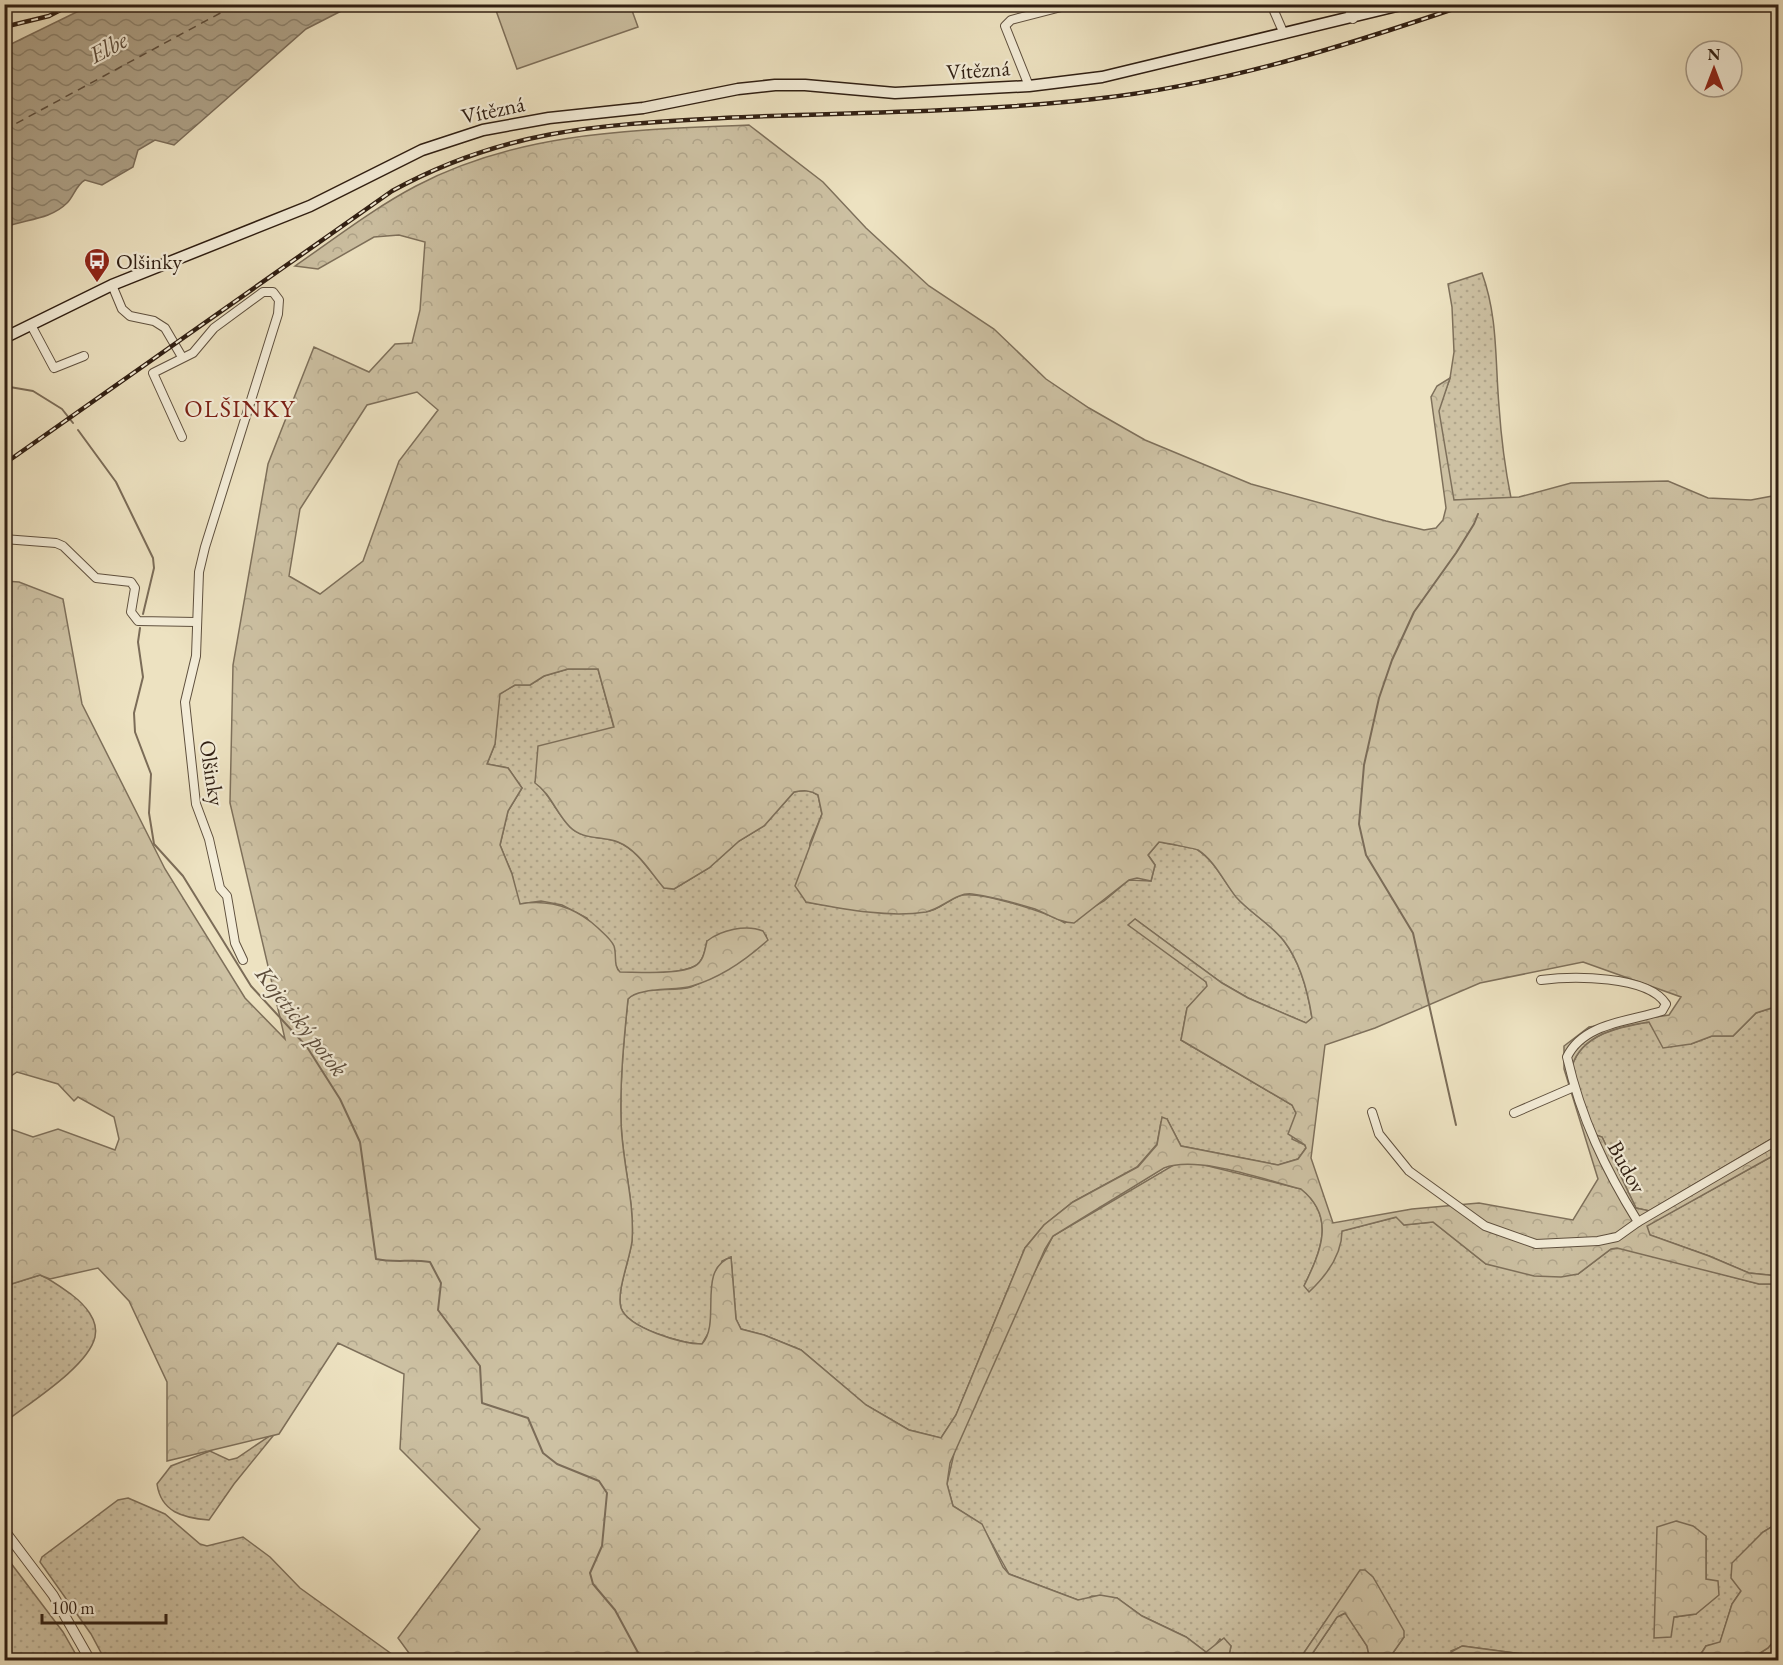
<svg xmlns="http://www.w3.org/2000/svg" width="1783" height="1665" viewBox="0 0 1783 1665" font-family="'EB Garamond',serif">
<defs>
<pattern id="green-dots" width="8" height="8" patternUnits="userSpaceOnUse" patternTransform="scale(1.5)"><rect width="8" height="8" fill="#cdc1a3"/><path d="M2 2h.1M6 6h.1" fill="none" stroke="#b0a58b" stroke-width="1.8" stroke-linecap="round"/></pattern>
<pattern id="forest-crowns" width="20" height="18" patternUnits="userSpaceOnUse" patternTransform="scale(1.5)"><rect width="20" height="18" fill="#cdc1a3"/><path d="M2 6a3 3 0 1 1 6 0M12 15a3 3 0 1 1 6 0" fill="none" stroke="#b0a58b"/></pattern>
<pattern id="water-waves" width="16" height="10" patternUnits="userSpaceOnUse" patternTransform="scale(1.5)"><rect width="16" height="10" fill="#ada086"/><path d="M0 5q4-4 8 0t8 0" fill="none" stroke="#8d826c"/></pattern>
</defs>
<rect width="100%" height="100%" fill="#ede2c1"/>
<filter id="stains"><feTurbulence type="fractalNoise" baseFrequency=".00333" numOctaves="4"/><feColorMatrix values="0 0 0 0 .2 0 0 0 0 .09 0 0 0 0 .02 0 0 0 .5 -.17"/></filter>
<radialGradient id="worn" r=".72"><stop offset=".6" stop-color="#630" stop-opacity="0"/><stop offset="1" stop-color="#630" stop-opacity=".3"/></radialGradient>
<!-- green -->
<g fill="url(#green-dots)" stroke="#7e705b" stroke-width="1.5" fill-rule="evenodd">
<path d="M1482 273C1498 317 1495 360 1499 406 1501 436 1505 468 1511 498L1453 500 1438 411 1450 378 1454 352 1452 307 1448 284Z"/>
<path d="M568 669H598L614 728 577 738 535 782C550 794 556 813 570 827 583 840 601 836 618 842 638 850 650 872 664 888L674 889 709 868 739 841 764 826 794 792C804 790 810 790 818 795L822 814 810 843 806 902C844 909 882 914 921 912 937 912 945 902 959 896 976 889 1048 913 1065 923L1104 901 1129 880 1151 881 1155 865 1148 855 1159 842C1161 842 1197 849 1198 850 1215 861 1224 882 1236 896 1250 913 1271 924 1284 941 1300 962 1308 992 1312 1018L1306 1023 1248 998 1222 983 1135 919 1206 982 1208 986 1187 1008 1181 1040 1292 1105 1296 1113 1292 1139 1305 1145 1306 1148 1298 1159 1278 1165 1181 1146 1167 1119 1161 1122 1157 1144 1137 1167 1073 1202 1044 1225 1025 1248 956 1415 941 1438 909 1430 866 1405 801 1350 764 1335 741 1329 736 1319 731 1257 722 1261 709 1332 702 1344C682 1344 628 1328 621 1308 616 1292 630 1259 632 1241 635 1200 621 1159 621 1118 620 1079 624 1039 628 999 640 984 674 993 691 987 705 982 757 950 767 940L766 935 707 941C705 949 704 961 695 966 680 975 639 972 620 973L587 918 562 905 541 901 520 904 517 900 512 874 500 845 508 811 522 788 508 768 487 764 495 744 499 694 515 685H530L544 676Z"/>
<path d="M1778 1006V1135L1649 1211 1636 1208 1602 1137 1593 1134 1572 1066C1582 1034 1620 1027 1649 1022L1652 1027 1691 1044 1712 1036H1733L1756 1013Z"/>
<polygon points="1778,1153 1778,1276 1749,1273 1709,1256 1650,1235 1646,1226"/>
<path d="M1177 1163H1196L1301 1189C1336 1217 1321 1251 1304 1286L1342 1231 1397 1217 1404 1225 1433 1222 1486 1264 1578 1274 1611 1249 1624 1248 1759 1284H1778V1523L1763 1532 1733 1563 1741 1591 1732 1604 1720 1643 1706 1646 1697 1660H1546L1537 1656 1463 1646 1451 1651 1455 1660H1388L1404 1637 1357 1576 1299 1660H1228L1231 1646 1220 1639 1210 1652H1206L1186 1637 1142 1616 1117 1598 1092 1596 1085 1600H1078L1009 1574 981 1524 953 1506 947 1484 955 1449 1028 1285 1053 1236ZM1706 1536V1579L1696 1614 1674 1617Z"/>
<path d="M40 1275C52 1280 61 1287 72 1295 84 1304 99 1320 95 1337 88 1367 29 1403 5 1422V1286Z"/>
<path d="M277 1431 234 1484 209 1520C183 1518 161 1512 157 1484L171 1466 210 1451 229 1460 237 1458Z"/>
<polygon points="128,1498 165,1514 200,1544 207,1546 243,1537 270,1557 300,1588 400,1660 105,1660 91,1634 40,1562 42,1557 118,1500"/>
<polygon points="4,1554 63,1632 79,1660 5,1660"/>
<polygon points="1346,1613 1367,1646 1370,1660 1308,1660 1337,1617"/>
<polygon points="1778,1636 1778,1660 1749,1660 1768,1648"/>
</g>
<!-- forest -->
<g fill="url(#forest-crowns)" stroke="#7e705b" stroke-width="1.5" fill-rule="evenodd">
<path d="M749 125 823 182 866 228 929 286 994 329 1046 379 1089 408 1145 440 1251 484 1386 521 1424 530 1436 528 1443 520 1446 508 1431 397 1437 386 1450 378 1439 411 1454 500 1519 497 1571 483 1668 481 1708 498 1751 500 1778 495V1006L1756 1013 1733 1036H1712L1691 1044 1663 1048 1649 1022C1620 1026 1582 1034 1572 1066L1593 1134 1602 1137 1636 1208 1650 1211 1778 1135V1153L1647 1226 1650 1235 1709 1256 1749 1273 1778 1276V1284H1759L1617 1248 1611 1249 1578 1274 1561 1277 1534 1276 1486 1264 1433 1222 1404 1225 1396 1217 1342 1231C1342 1256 1326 1276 1309 1292L1304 1286C1321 1251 1336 1217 1301 1189 1265 1180 1198 1155 1164 1168L1053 1236 1045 1249 950 1463 947 1484 953 1506 982 1524 1003 1567 1009 1574 1078 1600 1100 1595 1117 1598 1142 1616 1186 1637 1206 1652 1224 1638 1231 1646 1228 1660H414L398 1638 480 1529 400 1449 404 1374 338 1343 279 1434 167 1461V1382L129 1301 98 1268 50 1279 40 1275 5 1286V1127L33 1137 58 1129 115 1150 119 1139 114 1117 78 1097 74 1101 58 1084 17 1072 5 1080V581L19 582 63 599 82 704 165 869 245 998 285 1039 230 803 233 665 268 464 314 347 369 372 395 344 412 343 420 310 425 242 399 235 374 237 318 269 295 266C334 239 374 208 416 186 520 131 636 130 749 125ZM417 392 438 410 399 461 363 561 320 594 289 576 300 509 367 405ZM568 669H598L614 727 538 746 535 783C551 794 556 813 570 827 583 840 601 836 618 842 638 850 650 872 664 888L674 889 709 868 739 841 764 826 794 792C804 790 810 790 818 795L822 814 795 886 806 902C843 909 888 918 926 912 942 909 956 892 972 894 992 897 1016 903 1035 909 1048 914 1060 923 1074 923L1129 880 1137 878 1151 881 1155 865 1148 855 1159 842C1161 842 1197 849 1198 850 1215 861 1224 882 1236 897 1250 913 1271 924 1284 941 1300 962 1308 992 1312 1018L1306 1023 1248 998 1222 983 1135 919 1128 925 1206 982 1207 986 1187 1008 1181 1040 1292 1105 1296 1113 1288 1134 1305 1145 1306 1148 1298 1159 1278 1165 1181 1146 1167 1119 1162 1117 1157 1145 1138 1167 1073 1202 1044 1225 1025 1248 956 1415 941 1438 909 1430 866 1405 801 1350 764 1335 741 1329 736 1319 731 1257C696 1270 722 1322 702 1344 682 1344 628 1328 621 1308 616 1292 630 1259 632 1241 635 1200 621 1159 621 1118 620 1079 624 1039 628 999 638 987 676 991 692 986 720 978 746 960 768 940L763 931C746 924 721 930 707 941 705 949 704 961 695 966 680 975 639 972 620 972 613 966 617 955 614 946 611 939 603 933 598 928 575 907 550 899 520 904L512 874 500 845 508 811 522 788 508 768 487 764 495 744 500 694 515 685H530L544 676ZM1583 962 1681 997 1669 1015 1589 1027 1564 1046V1069L1598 1179 1573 1220 1479 1203 1412 1209 1333 1223 1311 1158 1325 1045 1375 1028 1480 983Z"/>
<polygon points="1676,1521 1693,1526 1706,1536 1706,1579 1718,1581 1719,1595 1696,1614 1674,1617 1671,1637 1654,1638 1657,1527"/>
<polygon points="1778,1523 1778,1636 1768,1648 1749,1660 1697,1660 1706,1646 1720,1642 1732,1604 1741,1591 1731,1578 1732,1563 1763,1532"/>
<polygon points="1360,1570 1365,1570 1373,1577 1404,1631 1404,1637 1388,1660 1370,1660 1367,1646 1345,1613 1337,1617 1308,1660 1299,1660"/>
<polygon points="1462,1646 1537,1656 1546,1660 1455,1660 1451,1652"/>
</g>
<!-- pitch -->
<polygon fill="#cdc1a3" stroke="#7e705b" stroke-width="1.5" points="494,5 630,5 638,27 517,69"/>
<!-- water -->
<path fill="url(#water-waves)" stroke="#7b6c58" stroke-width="1.5" d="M93 4H353V5L306 29 174 145 155 140 138 150 133 167 102 185 85 180C76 185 74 196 67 203 50 220 25 219 5 227V47Z"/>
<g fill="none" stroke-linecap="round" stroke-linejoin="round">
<!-- stream -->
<g stroke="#7b6c58" stroke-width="2">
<polyline points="4,386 33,391 62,409 73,423"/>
<polyline points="78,430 116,482 153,558 154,568 143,614"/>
<path d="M140 628 138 642 143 677 134 713 135 732 151 774 149 813 154 844 183 876 251 986 307 1047 340 1099 360 1142 376 1259C394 1263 411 1259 430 1262L441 1283 438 1310 480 1366 482 1403 528 1418 543 1453 557 1464 599 1481 607 1493 602 1546 590 1573 593 1584 615 1610 642 1660"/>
<polyline points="1456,1125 1413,933 1366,855 1359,824 1364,765 1379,698 1392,660 1414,612 1456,553 1474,524 1478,514"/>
</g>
<!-- ferry -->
<polyline stroke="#5c4c3b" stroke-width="1.5" stroke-dasharray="8 6" stroke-linecap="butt" points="4,130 237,4"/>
<defs>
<g id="minor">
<polyline points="1271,4 1284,34"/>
<polyline points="1347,4 1353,19"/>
<polyline points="1029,86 1005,26 1011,20 1073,4"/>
<polyline points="112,285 122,309 130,316 154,321 165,328 182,357"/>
<polyline points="31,325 54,368 84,356"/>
<polyline points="182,437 153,373 193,353 214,328 263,292 273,292 279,300 278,314 205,547 199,572 196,656 185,702 196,804 209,839 220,888 227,896 235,943 243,960"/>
<polyline points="4,539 56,543 63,546 96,578 131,582 135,588 131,612 138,621 196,622"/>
<path d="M1372 1112 1379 1134 1409 1171 1485 1226 1536 1244 1598 1241 1617 1237 1638 1222C1605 1169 1581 1118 1567 1057 1583 1023 1630 1021 1662 1011L1666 1004C1648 975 1572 976 1541 980"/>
<polyline points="1514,1113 1574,1087"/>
<polyline points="1638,1222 1778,1140"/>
</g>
<polyline id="tertiary" points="4,1530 53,1595 90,1660"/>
<polyline id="secondary" points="4,338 112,285 310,206 422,150 483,130 549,118 643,108 738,89 775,85 805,85 895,93 1029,86 1102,77 1405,4"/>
</defs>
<!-- minor casing -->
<use href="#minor" stroke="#5f503e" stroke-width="10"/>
<!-- tertiary casing -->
<use href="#tertiary" stroke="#5f503e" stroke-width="11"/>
<!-- secondary casing -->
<use href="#secondary" stroke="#301f13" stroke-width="13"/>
<!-- minor -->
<use href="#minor" stroke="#f3ecd7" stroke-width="8"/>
<!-- tertiary -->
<use href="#tertiary" stroke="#f3ecd7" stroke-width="9"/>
<!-- secondary -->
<use href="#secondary" stroke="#f3ecd7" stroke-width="10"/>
<defs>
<g id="rail">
<polyline points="4,11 32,4"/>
<polyline points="4,27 49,16 72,4"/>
<path d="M4 464 392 191C505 129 599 125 723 118 846 112 971 113 1094 99 1223 85 1345 46 1468 4"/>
</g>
</defs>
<!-- rail casing -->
<use href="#rail" stroke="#301f13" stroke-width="4.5"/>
<!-- rail -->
<use href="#rail" stroke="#f3ecd7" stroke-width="2" stroke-dasharray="7" stroke-linecap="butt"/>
</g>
<!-- icons -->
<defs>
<symbol id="bus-pin" viewBox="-11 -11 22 30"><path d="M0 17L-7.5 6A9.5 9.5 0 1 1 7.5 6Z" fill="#8f2418" stroke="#f3ecd7"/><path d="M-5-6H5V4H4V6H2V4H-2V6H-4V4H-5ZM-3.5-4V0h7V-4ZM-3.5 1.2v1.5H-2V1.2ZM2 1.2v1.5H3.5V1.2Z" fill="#fff"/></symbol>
</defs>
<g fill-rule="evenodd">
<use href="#bus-pin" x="82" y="246" width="30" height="40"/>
</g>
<g text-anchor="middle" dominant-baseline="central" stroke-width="4.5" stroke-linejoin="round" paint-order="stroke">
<!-- street labels -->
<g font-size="22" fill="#301f13" stroke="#f3ecd7">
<text transform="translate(978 70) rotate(-4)">Vítězná</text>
<text transform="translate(493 110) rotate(-12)">Vítězná</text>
<text transform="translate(212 773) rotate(81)">Olšinky</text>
<text transform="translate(1627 1167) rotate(61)">Budov</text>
</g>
<!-- poi labels -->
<g font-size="22" fill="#301f13" stroke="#f3ecd7" text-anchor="start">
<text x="116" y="261">Olšinky</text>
</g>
<!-- water labels -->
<g font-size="24" font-style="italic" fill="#5c4c3b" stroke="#f3ecd7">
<text transform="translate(108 47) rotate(-28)">Elbe</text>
<text transform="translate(302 1021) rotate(52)">Kojetický potok</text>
</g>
<!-- neighbourhood labels -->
<g font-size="24" letter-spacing="1.5" fill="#7a1f14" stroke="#f3ecd7">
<text x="240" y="408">OLŠINKY</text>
</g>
</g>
<!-- margin -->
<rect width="1783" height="1665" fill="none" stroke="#ede2c1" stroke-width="24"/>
<rect x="6" y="6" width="1771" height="1653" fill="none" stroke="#301f13" stroke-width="3"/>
<rect x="12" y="12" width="1759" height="1641" fill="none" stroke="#301f13" stroke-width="1.5"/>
<!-- north arrow -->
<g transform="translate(1714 69)"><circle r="28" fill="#f3ecd7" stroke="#a59a89" stroke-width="1.5"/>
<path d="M0-4.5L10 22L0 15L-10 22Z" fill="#8f2418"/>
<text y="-9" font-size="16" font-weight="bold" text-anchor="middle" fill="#301f13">N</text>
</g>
<!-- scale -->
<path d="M42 1614v9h124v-9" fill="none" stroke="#301f13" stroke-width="3"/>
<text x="51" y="1614" font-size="18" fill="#301f13" stroke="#f3ecd7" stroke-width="4.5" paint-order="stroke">100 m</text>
<rect width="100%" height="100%" filter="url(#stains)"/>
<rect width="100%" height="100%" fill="url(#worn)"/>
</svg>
